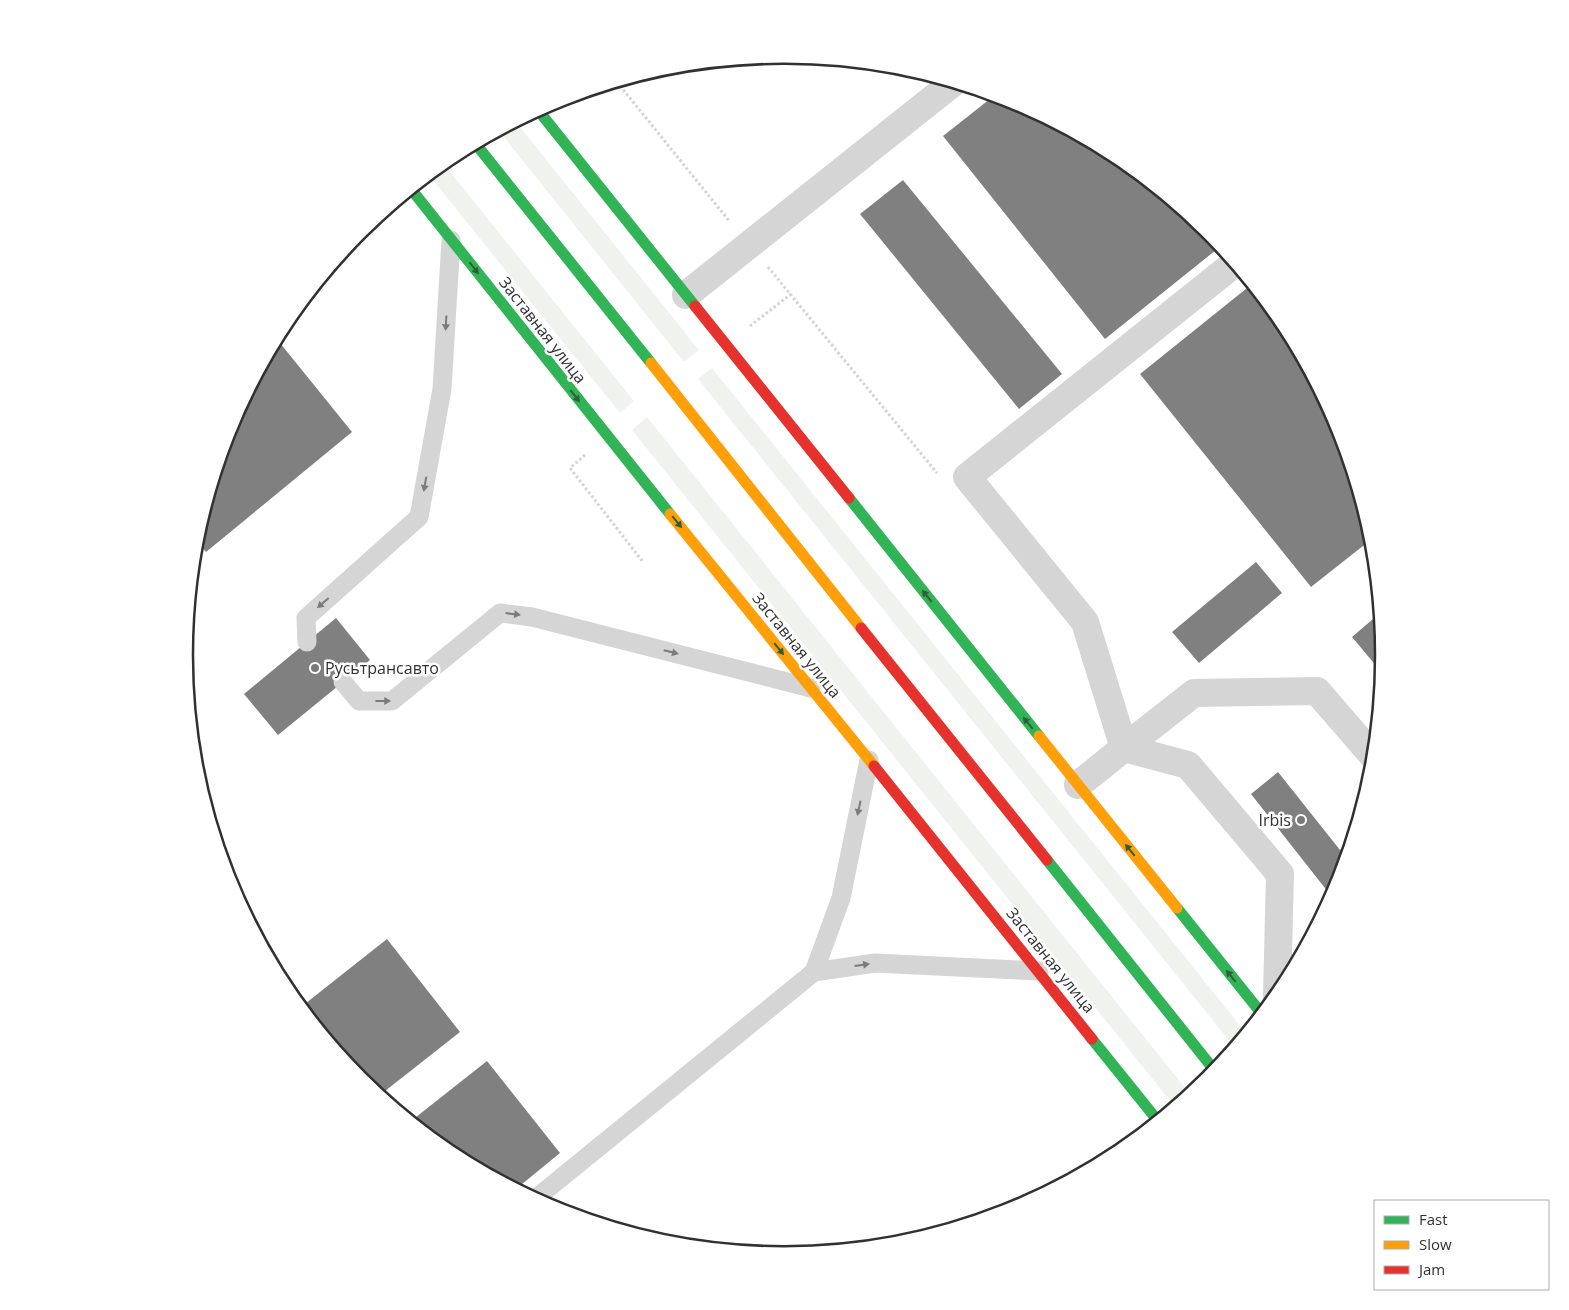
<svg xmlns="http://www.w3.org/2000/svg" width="1569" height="1310" viewBox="0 0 1569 1310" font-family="'Open Sans',sans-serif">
<rect width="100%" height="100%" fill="#fff"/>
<!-- green -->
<g fill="#f0f3ed">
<polygon points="516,122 699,350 684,362 499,131"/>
<polygon points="443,163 634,401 620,413 429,175"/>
<polygon points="712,368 1246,1033 1235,1048 698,379"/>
<polygon points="647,417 1190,1094 1175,1107 632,430"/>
</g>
<!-- building -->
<g fill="#808080">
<polygon points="995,95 1014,101 1118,156 1209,231 1221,246 1105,339 943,136"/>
<polygon points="903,180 1062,374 1019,409 860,214"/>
<polygon points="1252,284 1284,322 1339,426 1373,538 1311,587 1140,374"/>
<polygon points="280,343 352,432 206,552 196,540 196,538 230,425 269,352"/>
<polygon points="1256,562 1282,593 1199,663 1172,632"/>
<polygon points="1380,613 1384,655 1383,674 1352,637"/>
<polygon points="336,618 370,660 278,735 244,694"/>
<polygon points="1278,772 1340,850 1352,840 1339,885 1332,897 1251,794"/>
<polygon points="387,939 460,1032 380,1095 360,1079 301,1007"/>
<polygon points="487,1061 560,1153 516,1189 451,1154 411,1121"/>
</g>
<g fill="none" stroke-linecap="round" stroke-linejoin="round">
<!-- path -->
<g stroke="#d4d4d4" stroke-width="3" stroke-dasharray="2.5 2.5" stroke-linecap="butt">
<polyline points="617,82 730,222"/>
<polyline points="768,267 937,473"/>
<polyline points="750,326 791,294"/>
<polyline points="585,455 570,468 643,562"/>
</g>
<!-- lane -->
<g stroke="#d5d5d5" stroke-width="19">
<polyline points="307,642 306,618 419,517 442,389 451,240"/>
<polyline points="343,682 359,701 392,701 500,613 532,617 811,688"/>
<polyline points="814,972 841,898 869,760"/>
<polyline points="535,1199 814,972 875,963 1039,971"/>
</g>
<!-- street -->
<g stroke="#d5d5d5" stroke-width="28">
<polyline points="1235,263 967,477 1085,622 1124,748 1194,693 1317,691 1374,757"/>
<polyline points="686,295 954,82"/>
<polyline points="1078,785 1124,748 1188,765 1280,874 1277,996"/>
</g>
<!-- fast -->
<g stroke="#30b455" stroke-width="11">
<polyline points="538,110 695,306"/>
<polyline points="475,143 651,363"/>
<polyline points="411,189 670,514"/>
<polyline points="849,498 1039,736"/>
<polyline points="1047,860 1215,1071"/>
<polyline points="1177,908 1262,1014"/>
<polyline points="1092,1039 1158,1121"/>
</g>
<!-- slow -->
<g stroke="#ff9f0a" stroke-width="11">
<polyline points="651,363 861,628"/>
<polyline points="670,514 874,766"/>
<polyline points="1039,736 1177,908"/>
</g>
<!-- jam -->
<g stroke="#e5322d" stroke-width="11">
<polyline points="695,306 849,498"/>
<polyline points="861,628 1047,860"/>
<polyline points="874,766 1092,1039"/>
</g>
</g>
<!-- one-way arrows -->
<defs><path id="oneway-solid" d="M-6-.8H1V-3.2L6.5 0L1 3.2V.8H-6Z" transform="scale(1.25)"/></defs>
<g fill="#315f3e">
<use href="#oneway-solid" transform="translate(474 268) rotate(52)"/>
<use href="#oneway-solid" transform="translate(575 396) rotate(52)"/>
<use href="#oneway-solid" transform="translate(677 522) rotate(51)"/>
<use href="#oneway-solid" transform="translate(927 596) rotate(-129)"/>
<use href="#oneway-solid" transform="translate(779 649) rotate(51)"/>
<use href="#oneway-solid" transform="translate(1028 723) rotate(-129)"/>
<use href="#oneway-solid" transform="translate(1130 850) rotate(-129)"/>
<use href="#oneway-solid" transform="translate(1231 976) rotate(-129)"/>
</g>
<g fill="#7b7b7b">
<use href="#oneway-solid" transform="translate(446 323) rotate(93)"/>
<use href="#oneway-solid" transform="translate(425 484) rotate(100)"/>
<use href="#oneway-solid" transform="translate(323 603) rotate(139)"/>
<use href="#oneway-solid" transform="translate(513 614) rotate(7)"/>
<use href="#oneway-solid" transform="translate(671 652) rotate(14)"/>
<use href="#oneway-solid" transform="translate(383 701)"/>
<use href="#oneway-solid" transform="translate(859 808) rotate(102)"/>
<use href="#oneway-solid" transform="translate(862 965) rotate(-8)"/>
</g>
<!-- markers -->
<g fill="#797979" stroke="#fff" stroke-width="2">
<circle cx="315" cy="668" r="5"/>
<circle cx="1301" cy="820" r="5"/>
</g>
<g text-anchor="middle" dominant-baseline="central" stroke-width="5" stroke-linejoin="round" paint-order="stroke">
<!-- street labels -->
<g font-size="16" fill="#313131" stroke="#fff">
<text transform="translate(543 330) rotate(52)">Заставная улица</text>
<text transform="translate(797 645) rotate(51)">Заставная улица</text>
<text transform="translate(1051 960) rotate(51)">Заставная улица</text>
</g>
<!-- poi labels -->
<g font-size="16" fill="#313131" stroke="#fff" text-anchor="start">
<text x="325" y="668">Русьтрансавто</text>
<text x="1291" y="820" text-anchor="end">Irbis</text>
</g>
</g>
<!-- crop -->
<path d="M0 0H1569V1310H0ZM193 655a591 591 0 1 1 1182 0a591 591 0 1 1-1182 0Z" fill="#fff" fill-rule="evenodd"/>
<path fill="none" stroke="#313131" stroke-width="2.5" d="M193 655a591 591 0 1 1 1182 0a591 591 0 1 1-1182 0Z"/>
<!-- legend -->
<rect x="1374" y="1200" width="175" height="90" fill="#ffffff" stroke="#adadad"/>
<rect x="1384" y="1216" width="25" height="8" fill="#30b455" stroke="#adadad"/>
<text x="1419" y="1225" font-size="15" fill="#313131">Fast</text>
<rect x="1384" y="1241" width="25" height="8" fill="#ff9f0a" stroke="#adadad"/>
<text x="1419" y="1250" font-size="15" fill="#313131">Slow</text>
<rect x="1384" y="1266" width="25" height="8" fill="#e5322d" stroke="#adadad"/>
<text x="1419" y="1275" font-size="15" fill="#313131">Jam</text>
</svg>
